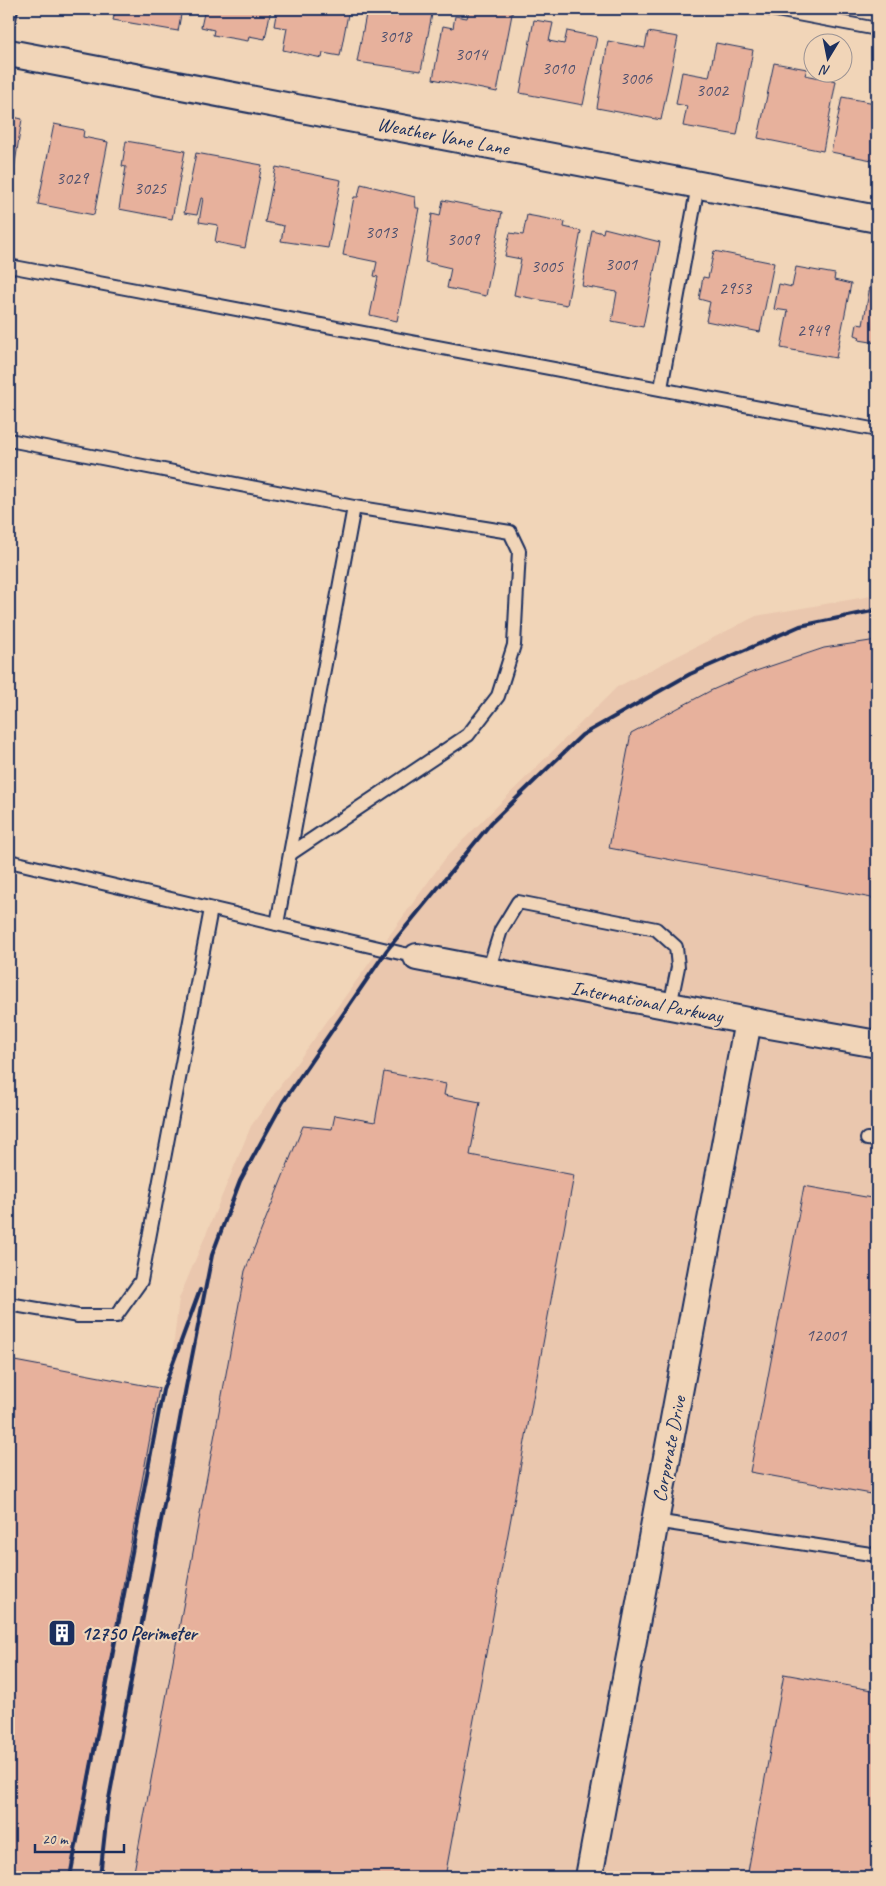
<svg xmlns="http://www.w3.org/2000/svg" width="886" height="1886" viewBox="0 0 886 1886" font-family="Caveat,sans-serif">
<rect width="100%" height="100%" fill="#f1d5b8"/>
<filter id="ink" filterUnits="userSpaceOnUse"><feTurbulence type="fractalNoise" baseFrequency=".02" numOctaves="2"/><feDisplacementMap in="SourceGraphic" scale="10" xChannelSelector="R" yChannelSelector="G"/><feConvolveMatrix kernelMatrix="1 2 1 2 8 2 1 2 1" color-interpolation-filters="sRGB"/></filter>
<g filter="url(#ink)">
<!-- built -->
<polygon fill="#eac7ae" points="877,595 877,1877 9,1877 9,1358 159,1388 142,1509 170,1373 179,1299 251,1126 447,856 617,687 756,616"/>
<!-- building -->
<g fill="#e7b19c" stroke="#1b2f5e">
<polygon points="116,9 182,9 178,31 113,20"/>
<polygon points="205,9 271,9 265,39 249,36 248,41 213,35 214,30 201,27"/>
<polygon points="277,9 349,9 340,56 323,53 322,58 283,50 287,28 274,26"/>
<polygon points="367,9 433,9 421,71 357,62"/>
<polygon points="481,9 513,9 497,92 433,79 443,26 453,28 455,16 467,18 469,10 481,12"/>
<polygon points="534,20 553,23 549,41 564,44 567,31 597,37 583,105 520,93"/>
<polygon points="648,32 678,37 661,120 597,108 608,41 645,48"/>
<polygon points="716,43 753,50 737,135 683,126 687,106 676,104 682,72 709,77"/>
<polygon points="774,63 807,69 805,75 836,81 823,151 758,138"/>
<polygon points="877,95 877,161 831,152 842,97 875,103"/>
<polygon points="9,116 22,119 9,201"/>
<polygon points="54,124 84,130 83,137 108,142 94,215 38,204"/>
<polygon points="126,141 185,151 172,219 119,209 126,167 122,166"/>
<polygon points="196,153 262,165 245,248 215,242 218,225 199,222 203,198 201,198 197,215 184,213"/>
<polygon points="276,167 341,180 328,248 281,241 284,226 265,222"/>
<polygon points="361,184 415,197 416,208 419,208 397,321 370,315 378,277 374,276 377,262 343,255 354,197 358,197"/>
<polygon points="443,200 502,212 486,296 447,288 451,268 425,262 432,214 440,216"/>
<polygon points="527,215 565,222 564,227 581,231 567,305 514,295 521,259 505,256 510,233 523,235"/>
<polygon points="604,228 660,242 643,327 612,321 617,292 582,286 592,230 603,233"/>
<polygon points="714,251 774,263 760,332 706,321 710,302 699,299 703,277 708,278"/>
<polygon points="796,267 835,274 834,280 851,284 836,358 781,348 788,311 774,309 779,284 792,287"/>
<polygon points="871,281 877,283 877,343 859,340 860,337 855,335 857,324 863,325"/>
<polygon points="877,640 877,899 609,848 631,733 710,691 753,672 824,648"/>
<polygon points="384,1072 446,1084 444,1095 480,1102 470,1155 574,1175 445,1877 133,1877 245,1271 303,1126 332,1129 335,1115 375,1122"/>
<polygon points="804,1186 877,1199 877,1495 750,1472"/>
<polygon points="9,1360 159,1388 70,1877 9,1877"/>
<polygon points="784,1674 877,1691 877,1877 747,1877"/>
</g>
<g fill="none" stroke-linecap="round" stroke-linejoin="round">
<defs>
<g id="service">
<polyline points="771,9 877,29"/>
<polyline points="9,20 11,9"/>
<polyline points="9,266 877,430"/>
<polyline points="661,388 698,185"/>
<polyline points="9,440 354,507 277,924"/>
<polyline points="290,854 468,735 498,696 514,645 519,551 510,532 354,507"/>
<polyline points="9,861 417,957"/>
<polyline points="488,971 501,930 518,902 656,929 676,947 678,967 670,1006"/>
<polyline points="867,1139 877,1140"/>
<polyline points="9,1304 78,1316 116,1316 141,1281 211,909"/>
<polyline points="655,1521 877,1555"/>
</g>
<g id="minor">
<polyline points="9,53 877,219"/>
<polyline points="417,957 748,1021 877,1044"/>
<polyline points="589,1877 748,1021"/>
</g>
</defs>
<!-- service casing -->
<use href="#service" stroke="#1b2f5e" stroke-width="16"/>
<!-- minor casing -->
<use href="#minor" stroke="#1b2f5e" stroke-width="30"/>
<!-- service -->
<use href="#service" stroke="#f1d5b8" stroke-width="12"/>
<!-- minor -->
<use href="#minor" stroke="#f1d5b8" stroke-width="26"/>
<!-- rail -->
<g stroke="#1b2f5e" stroke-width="4">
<polyline points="70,1877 163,1390 200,1290"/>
<polyline points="100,1877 108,1804 186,1387 212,1255 240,1181 283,1102 387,950 491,823 582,735 690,674 800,626 877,610"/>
</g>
</g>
</g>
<!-- icons -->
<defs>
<symbol id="building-square" viewBox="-11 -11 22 22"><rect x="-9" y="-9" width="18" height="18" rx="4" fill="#1b2f5e" stroke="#f1d5b8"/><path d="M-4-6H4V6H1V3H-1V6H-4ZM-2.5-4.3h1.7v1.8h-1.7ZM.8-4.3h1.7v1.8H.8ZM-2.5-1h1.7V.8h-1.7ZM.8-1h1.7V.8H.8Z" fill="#fff"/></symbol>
</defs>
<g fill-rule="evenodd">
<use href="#building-square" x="46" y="1617" width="32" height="32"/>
</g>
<g text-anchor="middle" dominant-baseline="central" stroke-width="4.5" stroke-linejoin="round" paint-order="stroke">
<!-- number labels -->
<g font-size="18" fill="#4e506e">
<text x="395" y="36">3018</text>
<text x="471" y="54">3014</text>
<text x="558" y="68">3010</text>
<text x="636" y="78">3006</text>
<text x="712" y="90">3002</text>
<text x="72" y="178">3029</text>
<text x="150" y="188">3025</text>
<text x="381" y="232">3013</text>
<text x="463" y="239">3009</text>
<text x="621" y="264">3001</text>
<text x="547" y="266">3005</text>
<text x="735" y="288">2953</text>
<text x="813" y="330">2949</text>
<text x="826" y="1335">12001</text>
</g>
<!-- street labels -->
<g font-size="20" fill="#1b2f5e" stroke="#f1d5b8">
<text transform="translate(443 136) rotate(11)">Weather Vane Lane</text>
<text transform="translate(647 1002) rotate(11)">International Parkway</text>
<text transform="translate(669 1449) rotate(-79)">Corporate Drive</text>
</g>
<!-- poi labels -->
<g font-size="20" font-weight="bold" fill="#1b2f5e" stroke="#f1d5b8" text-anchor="start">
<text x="81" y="1633">12750 Perimeter</text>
</g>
</g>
<!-- margin -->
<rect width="886" height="1886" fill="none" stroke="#f1d5b8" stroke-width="30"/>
<rect x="15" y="15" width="856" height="1856" fill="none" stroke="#1b2f5e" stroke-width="2" filter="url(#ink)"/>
<!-- north arrow -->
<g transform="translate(828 58) rotate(190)"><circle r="24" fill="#f1d5b8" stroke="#9b9394"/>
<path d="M0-4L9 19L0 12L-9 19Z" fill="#1b2f5e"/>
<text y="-8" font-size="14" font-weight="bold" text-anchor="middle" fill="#1b2f5e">N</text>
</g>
<!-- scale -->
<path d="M35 1844v8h89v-8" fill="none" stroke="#1b2f5e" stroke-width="2.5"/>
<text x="42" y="1844" font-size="15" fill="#1b2f5e" stroke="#f1d5b8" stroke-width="4" paint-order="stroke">20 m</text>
</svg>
